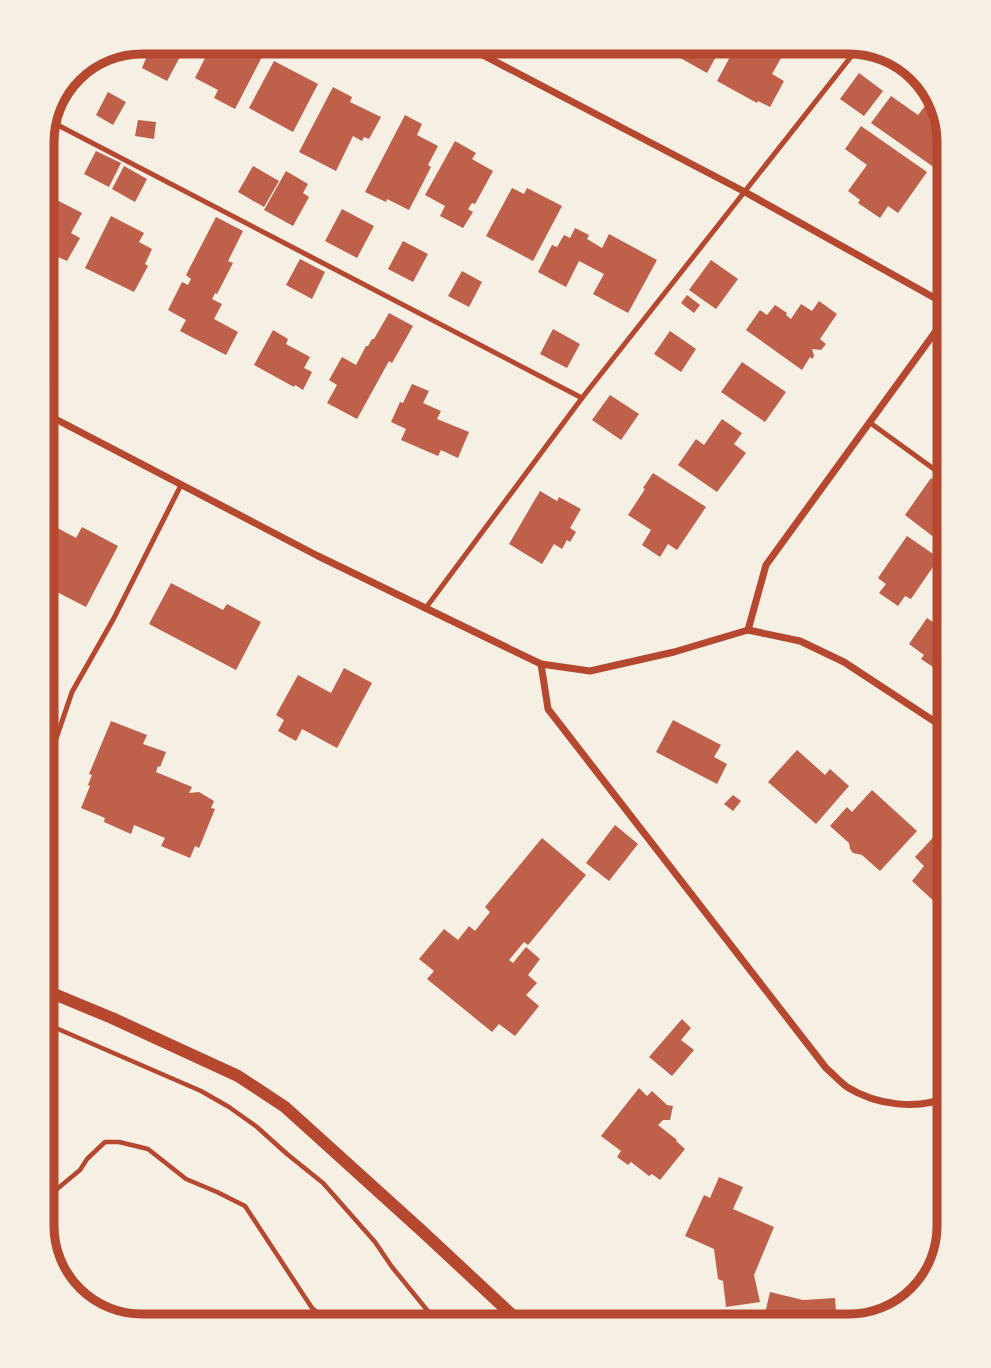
<svg xmlns="http://www.w3.org/2000/svg" width="991" height="1368" viewBox="0 0 991 1368" font-family="'DejaVu Sans',sans-serif">
<rect width="100%" height="100%" fill="#f6efe4"/>
<!-- building -->
<g fill="#bf614a">
<polygon points="143,42 188,42 167,81 142,68 147,56 138,51"/>
<polygon points="213,42 247,42 265,51 235,109 214,98 218,90 195,78"/>
<polygon points="661,42 724,42 707,73 659,46"/>
<polygon points="738,42 790,42 772,74 784,81 770,107 758,101 757,103 717,81"/>
<polygon points="887,52 899,56 910,66 908,68"/>
<polygon points="274,61 318,84 293,132 249,108"/>
<polygon points="859,73 883,91 864,116 840,99"/>
<polygon points="333,87 352,97 350,102 381,117 369,139 364,137 362,141 353,136 336,171 299,152"/>
<polygon points="108,92 126,102 113,125 96,115"/>
<polygon points="891,96 918,115 929,101 940,108 949,143 949,155 947,158 944,156 935,168 871,123"/>
<polygon points="405,115 422,124 417,135 438,146 428,165 431,167 409,210 387,199 386,202 365,192"/>
<polygon points="138,120 156,122 154,139 135,136"/>
<polygon points="861,126 927,172 898,213 888,206 880,218 858,203 860,200 848,191 867,165 845,149"/>
<polygon points="455,141 476,153 472,159 493,171 475,204 472,203 468,209 473,212 463,228 440,216 445,206 425,195"/>
<polygon points="96,151 121,163 109,187 84,174"/>
<polygon points="124,166 147,179 135,202 112,189"/>
<polygon points="253,166 279,181 264,207 238,192"/>
<polygon points="286,171 308,184 303,193 309,197 293,226 264,210"/>
<polygon points="512,188 524,194 527,188 562,206 533,261 486,236"/>
<polygon points="47,195 82,213 71,233 80,238 67,261 58,257 57,260 42,252 42,205"/>
<polygon points="342,209 374,226 357,258 325,241"/>
<polygon points="111,216 144,233 139,242 152,249 145,264 148,266 134,292 85,268"/>
<polygon points="216,217 243,231 228,261 233,263 217,294 215,293 212,299 222,304 214,319 238,332 226,355 180,331 186,320 168,310 182,282 188,285 191,279 186,275"/>
<polygon points="575,228 589,235 587,239 602,248 609,234 657,260 628,313 593,294 604,274 579,261 566,287 538,272 552,245 557,247 564,235 570,238"/>
<polygon points="403,241 428,254 413,282 388,269"/>
<polygon points="300,259 325,272 312,299 286,285"/>
<polygon points="711,260 738,279 716,309 689,290"/>
<polygon points="462,271 482,282 469,307 448,296"/>
<polygon points="687,295 700,305 694,313 681,303"/>
<polygon points="819,301 837,314 820,339 826,344 821,350 812,349 814,356 812,359 810,357 802,370 746,330 760,310 767,315 775,305 787,313 786,315 791,319 801,304 812,311"/>
<polygon points="389,313 413,326 392,363 389,361 357,419 327,403 337,385 329,380 342,357 356,365 366,346 368,346 372,339 374,339"/>
<polygon points="553,329 580,344 567,368 540,354"/>
<polygon points="273,330 288,339 286,344 310,357 304,368 312,372 303,390 295,385 294,387 254,365"/>
<polygon points="670,331 696,349 681,372 654,354"/>
<polygon points="742,362 786,392 765,422 721,392"/>
<polygon points="412,384 429,391 423,403 441,411 437,419 469,432 458,458 441,450 438,456 401,440 406,429 391,422 400,402 403,403"/>
<polygon points="610,395 639,414 621,440 592,420"/>
<polygon points="722,419 742,433 734,444 746,453 717,492 678,465 696,439 704,445"/>
<polygon points="653,473 706,507 677,550 668,544 660,557 642,545 651,530 628,515 645,489 643,488"/>
<polygon points="931,478 949,491 949,549 905,515"/>
<polygon points="540,491 557,501 559,497 581,509 570,528 576,532 570,542 567,540 562,549 554,544 542,564 509,544"/>
<polygon points="52,525 76,538 82,527 118,546 86,607 57,592 53,600 42,595 42,529 49,533"/>
<polygon points="907,536 939,558 911,599 905,596 898,606 879,593 886,584 878,578"/>
<polygon points="171,583 223,610 227,604 261,622 236,670 149,624"/>
<polygon points="927,618 942,628 949,618 948,677 921,659 924,655 909,644"/>
<polygon points="344,668 372,683 337,748 302,729 296,741 278,731 284,720 276,715 298,675 331,693"/>
<polygon points="673,720 721,745 714,757 727,764 717,784 656,752"/>
<polygon points="111,721 147,735 143,744 166,752 160,767 158,766 156,772 192,787 189,793 199,792 214,801 211,808 215,809 199,848 195,846 190,858 161,846 165,838 134,825 131,834 104,822 105,818 81,808 90,786 88,785 92,775 89,774"/>
<polygon points="797,750 825,775 830,769 849,786 816,824 768,782"/>
<polygon points="872,790 917,831 880,871 862,855 853,853 850,849 849,843 830,826 847,807 852,812"/>
<polygon points="733,795 741,801 733,811 724,804"/>
<polygon points="615,825 638,844 609,881 586,863"/>
<polygon points="940,830 949,838 949,893 938,905 912,881 924,866 915,857"/>
<polygon points="542,838 586,875 528,945 524,942 509,960 513,963 526,947 540,959 528,975 537,983 526,995 539,1006 515,1036 499,1024 492,1032 427,979 434,971 419,959 444,929 458,940 469,926 475,931 490,912 485,907"/>
<polygon points="682,1019 691,1028 681,1040 694,1050 672,1076 649,1057"/>
<polygon points="639,1088 647,1096 652,1091 667,1105 673,1106 670,1120 663,1120 658,1125 677,1140 676,1141 685,1149 660,1180 652,1174 649,1176 631,1162 628,1165 617,1157 621,1151 601,1136"/>
<polygon points="719,1177 743,1187 733,1209 774,1227 754,1275 760,1302 726,1307 723,1281 718,1279 714,1249 685,1236 704,1195 710,1198"/>
<polygon points="770,1292 803,1300 835,1298 837,1326 762,1326"/>
</g>
<g fill="none" stroke-linecap="round" stroke-linejoin="round">
<!-- path -->
<g stroke="#b5482f" stroke-width="4.5">
<polyline points="42,1022 201,1091 229,1107 257,1127 287,1154 323,1183 375,1242 392,1267 440,1326"/>
<polyline points="42,1187 57,1189 80,1170 87,1159 105,1142 119,1142 148,1149 186,1179 217,1192 245,1206 312,1308 333,1326"/>
</g>
<!-- service -->
<g stroke="#b5482f" stroke-width="5">
<polyline points="50,121 582,398"/>
<polyline points="869,422 949,480"/>
<polyline points="425,609 582,398 861,44"/>
<polyline points="42,780 72,692 114,618 181,485"/>
</g>
<!-- minor -->
<g stroke="#b5482f" stroke-width="7">
<polyline points="458,42 745,192 949,306"/>
<polyline points="42,412 318,556 541,664 590,671 674,652 748,630 800,641 844,662 949,731"/>
<polyline points="748,630 766,565 949,313"/>
<path d="M541 664 548 709 826 1068C833 1074 840 1082 847 1087 876 1105 918 1111 949 1096"/>
</g>
<!-- tertiary -->
<polyline stroke="#b5482f" stroke-width="12" points="42,989 112,1018 238,1076 285,1107 422,1231 524,1326"/>
</g>
<!-- crop -->
<path d="M0 0H991V1368H0ZM142 54H849A88 88 0 0 1 937 142V1226A88 88 0 0 1 849 1314H142A88 88 0 0 1 54 1226V142A88 88 0 0 1 142 54Z" fill="#f6efe4" fill-rule="evenodd"/>
<path fill="none" stroke="#b5482f" stroke-width="9" d="M142 54H849A88 88 0 0 1 937 142V1226A88 88 0 0 1 849 1314H142A88 88 0 0 1 54 1226V142A88 88 0 0 1 142 54Z"/>
</svg>
